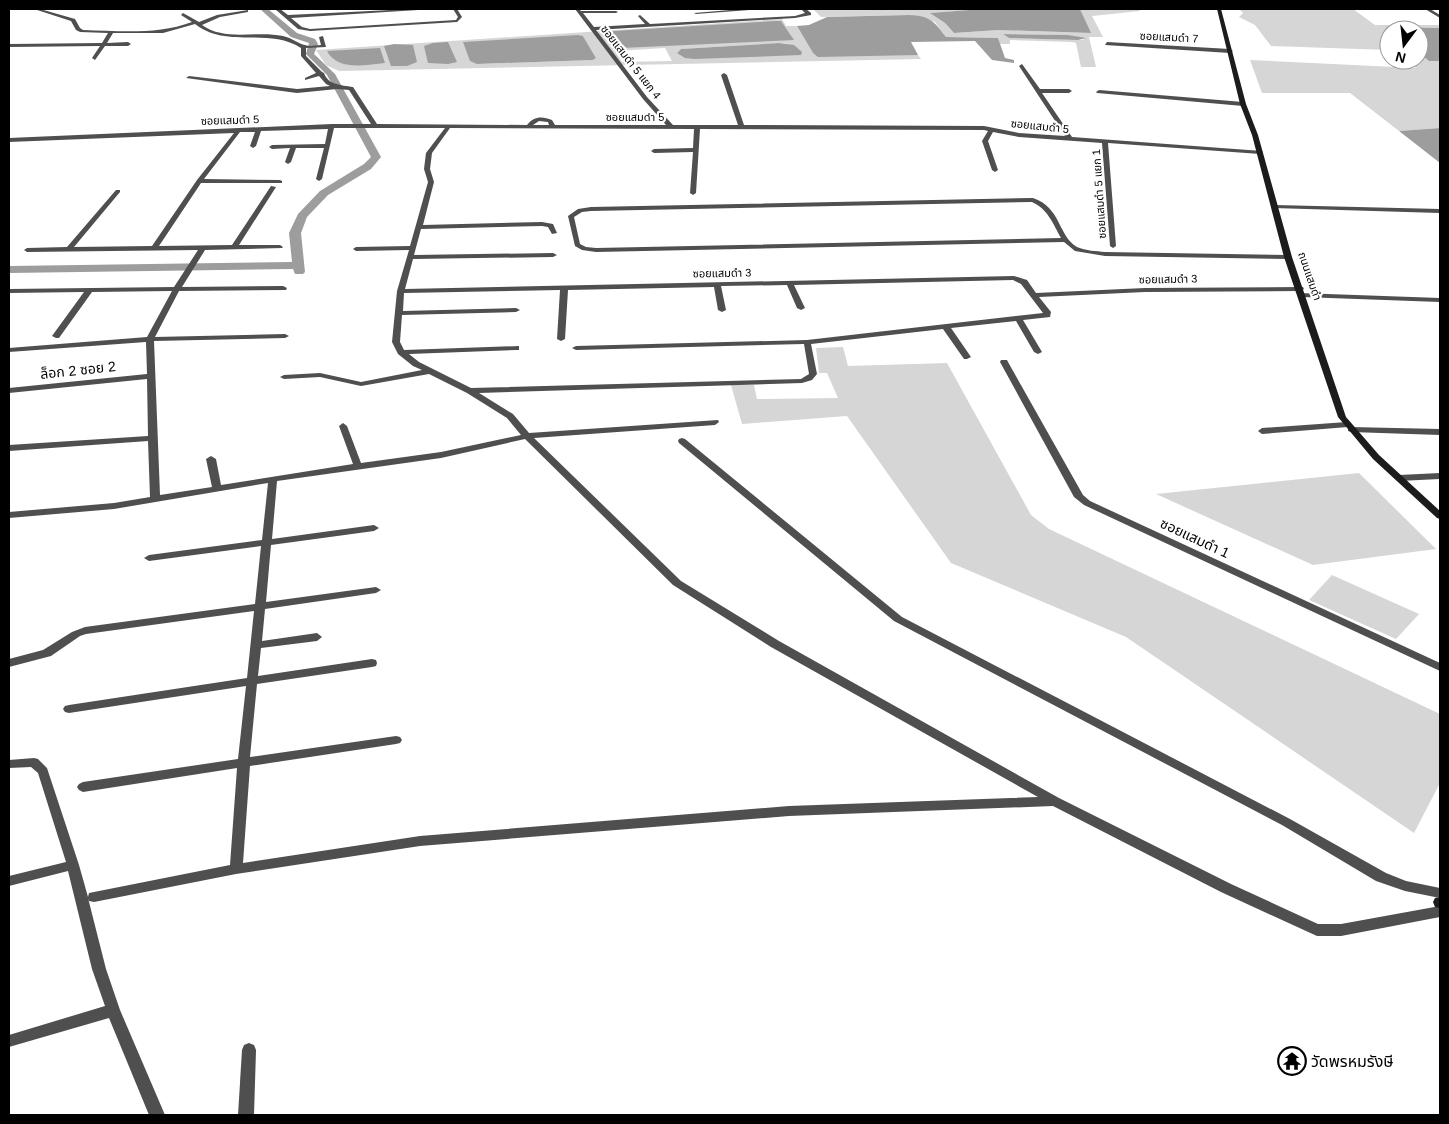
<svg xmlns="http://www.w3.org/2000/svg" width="1449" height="1124" viewBox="0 0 1449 1124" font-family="Helvetica,'Noto Sans Thai',sans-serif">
<rect width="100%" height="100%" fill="#fff"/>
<!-- green -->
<g fill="#d6d6d6" fill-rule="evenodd">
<path d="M813 9H982L931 13 945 23 954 33 998 30 1090 33 1080 9H1138L1140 11 1092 16 1103 37H1089L1096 67H1081L1076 43 1072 42 1010 40V44H1000L998 38 946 37 935 22 909 15 821 17ZM1003 34 1068 35 1085 40 1009 38Z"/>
<polygon points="1239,9 1353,9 1375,25 1440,25 1440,28 1401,27 1403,30 1389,30 1389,50 1271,46 1255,25 1239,17 1243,13"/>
<path d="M782 19 786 26H797L813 53 918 55 921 59 339 71 326 65 316 50ZM583 36 596 58 593 60 477 64ZM779 43 790 44 677 53 681 49ZM665 48 672 61 622 62 615 51Z"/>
<polygon points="1419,53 1429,61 1440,61 1440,128 1399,131 1350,93 1262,93 1250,60 1416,68 1406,60 1419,60"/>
<polygon points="843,347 848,366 947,363 1031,515 1049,529 1440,714 1440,783 1414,833 1126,637 951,563 847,416 742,424 731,385 754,385 757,399 838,398 827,373 819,373 816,348"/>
<polygon points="1359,473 1436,549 1313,565 1156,494"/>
<polygon points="1332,575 1419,614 1396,639 1309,600"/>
</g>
<!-- water -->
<g fill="#9d9d9d">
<polygon points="982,9 1080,9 1091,33 998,30 954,33 945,23 930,13"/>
<path d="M909 15C930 16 934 21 946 37L998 38 1005 58 1014 60V63L992 60 975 41 911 42 918 55 818 57 813 53 797 26 809 25 827 17Z"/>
<polygon points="776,21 781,21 794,40 621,48 609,34 613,31"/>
<polygon points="1400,27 1440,28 1440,61 1429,61 1419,53 1419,30 1403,30"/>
<polygon points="1003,34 1068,35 1086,38 1078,40 1009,38"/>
<polygon points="578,35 583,36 596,58 593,60 477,64 470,61 463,42"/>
<polygon points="448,42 457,62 448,64 428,63 424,46 433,43"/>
<polygon points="779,43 794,45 802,52 801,55 694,59 685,58 677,53 681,49"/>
<polygon points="394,44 413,45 417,62 407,66 391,66 384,46"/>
<path d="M380 48 385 63C366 65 337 71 327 51Z"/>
<polygon points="1440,128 1440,163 1399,131"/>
</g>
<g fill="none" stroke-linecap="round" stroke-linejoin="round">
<!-- canal -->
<polygon fill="#9d9d9d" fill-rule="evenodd" points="260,9 268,9 297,33 315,39 318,44 314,54 335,74 381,157 371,169 328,195 307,217 301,233 305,272 303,274 295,274 293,269 9,273 9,266 292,262 289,233 298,214 320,191 364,164 371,157 327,75 306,54 309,43 291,37"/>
<!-- street -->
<g fill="#4f4f4f" fill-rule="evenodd">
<path d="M34 9H40L75 19 80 28 83 30C120 31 157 35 192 22L181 15 183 13 199 22 217 15 248 10V12L220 17 202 25C226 42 256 30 283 36 292 38 299 44 305 45 310 47 316 45 321 45L319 37 323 36 326 47 306 48V56L322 72 324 73C328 85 341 85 353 87L377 124 527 125C534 116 542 116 552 120L555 125H666L643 99 575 9H579L581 11H616L618 12 616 13H583L594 27 645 24 638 16 640 15 650 24 795 16 805 13 801 9H806L811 13V15L795 18 596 30 647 97 673 125H738L721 75 724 73 727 75 744 125 984 126 1019 133 1065 136 1019 66 1022 64 1040 89H1069L1072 91 1069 93H1042L1072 137 1262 151 1263 152 1260 154 1108 143 1116 246 1113 248 1110 246 1102 143 1019 137 993 132 988 141 998 170 995 172 992 170 982 141 988 131 984 130 700 129 696 193 693 195 690 193 693 152 654 153 651 151 654 149 693 148 694 129 450 128 432 153 430 169 434 182 423 225 542 222 553 224 557 233 552 234 548 227 542 226 421 229 414 255 553 253 557 255 553 257 413 259 405 289 1014 276 1027 280 1036 293 1145 288 1303 287 1304 289 1300 291 1145 292 1039 297 1051 312 1050 317 1023 320 1042 352 1038 354 1034 352 1016 321 951 328 971 357 967 359H964L943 329 811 344 817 374 812 380 802 383 479 393 513 414 529 433 718 420 719 422 715 425 534 438 681 581 779 641 1059 798 1231 884 1318 924H1341L1440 906V917L1341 936H1317L1221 892 1053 806 789 816 420 846 236 874 94 902 89 901 88 898 106 969 120 1010 165 1115H149L109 1018 9 1047V1035L105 1006 92 969 68 871 9 886V876L66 862 38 773 31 767 9 768V760L34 758 38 759 47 768 79 865 88 897 89 893 94 892 230 865 237 768 83 792 79 790 77 787 79 784 83 782 238 759 246 686 69 713 65 712 63 709 65 706 69 705 247 678 254 611 86 634 80 636 51 656 9 667V659L43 650 72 632 85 627 255 604 261 546 149 561 144 558 149 555 262 540 268 483 114 509 9 518V512L114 503 150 497 148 441 9 451V445L148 436 147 379 9 393V388L147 374 146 342 9 352V348L147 337 172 291 92 292 59 338H56L52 336 84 292 9 293V289L174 287 198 250 27 252 24 250 27 248 67 247 116 190H120V192L74 247 152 246 197 180 234 133 9 142V138L332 124H371L349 90 337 89 297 93 186 78 189 76 297 89 330 86 326 84 319 76 305 80V78L316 73 301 56V48C268 27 227 49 195 24L163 33H113L107 43 128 42 131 44 128 46H105L95 60 92 58 100 46 9 47V44L102 43 108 33 80 32 76 30 71 21ZM539 121 548 122 549 125H533ZM334 128H445L426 153 424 169 428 182 410 246 356 247 353 249 356 251 409 250 397 291 392 342 398 354 413 366 422 370 361 382 320 373 284 375 280 377 284 379 320 377 361 386 429 374 467 393 507 418 521 435 441 452 361 463 347 426 343 423 339 426 353 464 221 485 216 459 211 456 206 459 212 487 160 495 154 341 285 338 289 336 285 334 155 337 179 291 286 290 287 288 283 286 182 287 205 250 282 248 283 247 280 245H239L276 187 271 186 232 245 159 246 201 183H282V181L280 180 204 179 240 132H255L250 146 253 148 256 146 261 131 328 129 325 144 272 145 269 147 272 149 290 148 285 162 288 164 291 162 296 148H324L316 179 319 181 322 179ZM1013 280 1021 284 1043 313 807 340 576 346 572 348 576 350 804 344 809 374 801 379 471 388 419 362 409 354 516 350H519V346L404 350 400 342 402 315 516 312 520 310 516 308 403 311 404 293 560 290 557 339 561 341 565 339 568 290 714 287 718 310 722 312 726 310 721 286 787 285 797 308 801 310 805 308 794 285ZM525 439 673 585 771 647 1038 797 789 806 420 836 243 863 250 766 396 744 400 743 402 740 400 737 396 736 250 757 257 684 372 667 376 666 377 663 376 660 372 659 258 676 261 648 317 641 322 637 317 633 262 641 265 609 376 593 381 590 376 587 266 602 271 545 374 531 379 528 374 525 272 539 277 481 441 458Z"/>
<polygon points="275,9 280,9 288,15 411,9 434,9 291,18 302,27 310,29 456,20 458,17 453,9 457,9 462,17 457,22 310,31 298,29"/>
<polygon points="742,9 763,9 696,14 694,13"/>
<polygon points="1425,9 1430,9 1440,15 1440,18"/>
<polygon points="1107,42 1230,49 1233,51 1230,53 1105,45"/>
<polygon points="1099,90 1243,102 1246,104 1243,106 1097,93 1096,92"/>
<path d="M1033 198C1061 207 1058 236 1077 247 1086 251 1096 251 1105 252L1288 255 1292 257 1288 259 1105 256 1075 251 1064 242 596 252 582 250 575 246 568 216 578 209 591 207ZM1032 202C1048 209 1053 224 1061 238L596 248 586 247 580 244 574 217 582 212 591 211Z"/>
<polygon points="1275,205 1440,209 1440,213 1273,208 1272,207"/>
<polygon points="1299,293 1440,298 1440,302 1302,297 1298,295"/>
<polygon points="1001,360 1007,360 1008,362 1083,495 1090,501 1440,663 1440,671 1084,505 1074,497 1000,362"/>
<polygon points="1347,422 1350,423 1350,427 1440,429 1440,435 1351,432 1348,431 1348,427 1262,434 1258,431 1262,428"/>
<polygon points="682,438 685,439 902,617 1290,819 1386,873 1406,881 1440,888 1440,898 1405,891 1376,881 1282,825 894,621 679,443 678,441 679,439"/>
<polygon points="1440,473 1440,479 1399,481 1394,478 1399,475"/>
<polygon points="249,1043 254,1045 256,1050 254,1115 238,1115 242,1050 244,1045"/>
</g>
<!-- secondary -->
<g fill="#1c1c1c" fill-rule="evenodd">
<polygon points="1217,9 1221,9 1246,104 1258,135 1292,257 1346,417 1379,455 1440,511 1440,519 1437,518 1373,459 1338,417 1284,257 1252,135 1240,104"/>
<polygon points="1440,897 1440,908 1435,907 1433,902 1435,898"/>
</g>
</g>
<!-- icons -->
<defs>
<symbol id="temple-ring" viewBox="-11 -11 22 22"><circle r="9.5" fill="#fff" stroke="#000" stroke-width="1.5"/><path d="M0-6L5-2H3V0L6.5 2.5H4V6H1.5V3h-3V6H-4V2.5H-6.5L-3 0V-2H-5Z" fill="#000"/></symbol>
</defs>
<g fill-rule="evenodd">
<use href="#temple-ring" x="1276" y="1045" width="32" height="32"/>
</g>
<g text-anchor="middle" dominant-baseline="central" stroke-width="4.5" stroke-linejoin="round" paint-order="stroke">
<!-- far-street labels -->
<g font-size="11" fill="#000" stroke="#fff">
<text transform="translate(1169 37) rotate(3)">ซอยแสมดำ 7</text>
<text transform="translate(631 62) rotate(52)">ซอยแสมดำ 5 แยก 4</text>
<text x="635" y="117">ซอยแสมดำ 5</text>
<text transform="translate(230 120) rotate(-2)">ซอยแสมดำ 5</text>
<text transform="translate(1040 126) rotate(6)">ซอยแสมดำ 5</text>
<text transform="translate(1099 194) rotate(-94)">ซอยแสมดำ 5 แยก 1</text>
<text transform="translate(722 273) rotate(-1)">ซอยแสมดำ 3</text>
<text transform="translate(1310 276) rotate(71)">ถนนแสมดำ</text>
<text transform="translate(1168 279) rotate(-1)">ซอยแสมดำ 3</text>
</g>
<!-- street labels -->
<g font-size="14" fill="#000" stroke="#fff">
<text transform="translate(78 370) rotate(-6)">ล็อก 2 ซอย 2</text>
<text transform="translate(1195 538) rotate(25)">ซอยแสมดำ 1</text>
</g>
<!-- near-poi labels -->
<g font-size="16" fill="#000" stroke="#fff" text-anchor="start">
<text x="1311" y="1061">วัดพรหมรังษี</text>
</g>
</g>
<!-- border -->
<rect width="1449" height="1124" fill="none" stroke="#000000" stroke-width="20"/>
<!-- north arrow -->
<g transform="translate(1404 45) rotate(195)"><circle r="24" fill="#ffffff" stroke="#999999"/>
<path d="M0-4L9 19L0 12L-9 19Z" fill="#000000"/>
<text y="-8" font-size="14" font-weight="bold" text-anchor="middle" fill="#000000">N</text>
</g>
</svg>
